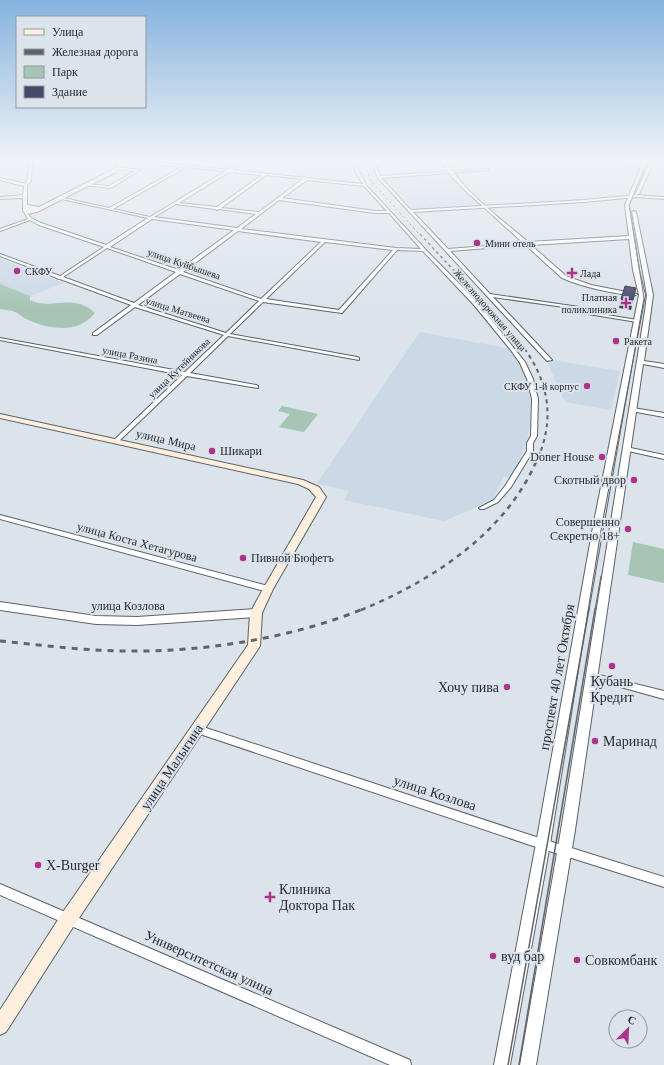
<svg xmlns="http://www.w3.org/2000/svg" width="664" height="1065" viewBox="0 0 664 1065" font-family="'Times New Roman',serif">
<rect width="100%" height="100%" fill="#dbe3eb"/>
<!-- built -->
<g fill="#cbd8e6">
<polygon points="448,174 479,204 469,205 470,206 414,210 384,178"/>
<polygon points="0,259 64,283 30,296 0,284"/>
<polygon points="420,332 511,349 521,363 528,382 530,401 530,422 527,441 512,478 504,476 493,500 444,521 344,500 349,491 317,483"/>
<polygon points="546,359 620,371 611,410 565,402"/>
</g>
<!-- green -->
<g fill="#a6c5b5">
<path d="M0 284 30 296V300C52 311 72 292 95 313 77 335 48 329 26 319 22 317 19 313 15 312 11 310 5 310 0 309Z"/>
<polygon points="282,406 318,414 304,432 279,427 290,414 278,411"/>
<polygon points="633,542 664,549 664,583 628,575"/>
</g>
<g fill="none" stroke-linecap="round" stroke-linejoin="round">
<defs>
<g id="minor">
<polygon points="30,160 32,160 31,181 26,186 24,185 27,181"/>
<path d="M119 160H136L228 170 244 160H247L232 170 363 184 355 171 353 160H355L359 171 366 185 425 249 478 303 525 362 533 379 538 399 537 436 533 443V451L511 487 498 502 484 509H480L479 508 494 500 505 486 527 451V443L531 436 532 399 527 379 520 363 510 349 474 305 423 251 397 250 342 313 263 302 230 334 357 357 359 358V360L228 336 190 373 256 385 258 386V388L187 376 118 442 116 443 113 441 114 440 182 375 0 340V338L185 372 224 335 135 307 97 335H93V333L131 305 60 279H58L57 278 0 256V254L60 276 104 247 39 225 30 220 0 231V229L28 219 23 210H25L31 218 41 223 106 245 148 218 57 198 59 197 109 208 182 167 136 162H118ZM186 167 226 171 150 217 113 209ZM229 172 262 175 217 207 179 203ZM266 175 303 179 259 212 221 208ZM307 180 364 186 387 211H375L282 198ZM279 200 375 213H389L421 249 396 248 241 229ZM176 204 215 209 217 210 219 209 256 214 237 228 154 217ZM152 219 234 230 179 270 110 247ZM238 231 321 242 261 299 183 272ZM325 242 393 250 339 310 266 299ZM107 248 176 272 134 303 63 277ZM180 274 259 301 226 333 138 305Z"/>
<polygon points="371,160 373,160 380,176 487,169 489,170 381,178 411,210 584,200 636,195 664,197 664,199 636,197 584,202 413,212 448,249 527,243 528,244 526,245 450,251 490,294 579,307 589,312 637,320 639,321 637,322 588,314 578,309 493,297 552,360 547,361 378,178"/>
<polygon points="589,160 596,160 645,166 643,167 590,161"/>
<polygon points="116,167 140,170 111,188 84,185 86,184 109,186 135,171 117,169"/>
<polygon points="633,408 664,413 664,417 631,411 631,409"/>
<polygon points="626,447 664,455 664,459 624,450 623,449"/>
<polygon points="0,515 268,586 271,587 272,589 271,591 268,592 0,519"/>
<polygon points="591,673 664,691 664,699 588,678 587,676 588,674"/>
<polygon points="197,725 530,835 664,877 664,887 530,845 194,732 192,729 194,726"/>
<polygon points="0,884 410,1060 411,1065 390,1065 0,895"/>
</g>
<g id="tertiary">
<path d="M441 160H445C465 193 499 217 528 242L629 236 625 205 644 160H648L629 205 639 270 645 295 601 527 550 844 510 1065H494L536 844 593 527 639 295 633 270 629 239 531 245 566 276 591 285 637 294 634 296C609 292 585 288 562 278L468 193 451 176Z"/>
<polygon points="651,160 655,160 639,194 635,195"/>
<polygon points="0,178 27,184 27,197 23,196 24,186 0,180"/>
<polygon points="634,211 636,212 653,295 644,361 664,364 664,368 643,364 575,830 536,1065 520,1065 561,830 645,311 647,295 632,212"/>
<polygon points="0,602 96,616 137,617 256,609 260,610 261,613 260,616 256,617 137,625 96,624 0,610"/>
</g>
<g id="secondary">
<polygon points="118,160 122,160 120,167 116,172 37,212 27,214 23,211 23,198 0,199 0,197 25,195 27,196 27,205 39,207 112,170 116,167"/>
<polygon points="0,414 303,480 319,487 326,497 273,589 262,613 260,646 258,649 75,924 6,1032 0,1035 0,1010 63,912 248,645 250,613 263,589 316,497 309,489 298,484 0,418"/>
</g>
</defs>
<!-- minor casing -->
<use href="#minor" stroke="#5b6269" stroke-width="2"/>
<!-- tertiary casing -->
<use href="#tertiary" stroke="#5b6269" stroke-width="2"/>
<!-- secondary casing -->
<use href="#secondary" stroke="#5b6269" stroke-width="2"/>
<!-- minor -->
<use href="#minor" fill="#fff" fill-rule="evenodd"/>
<!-- tertiary -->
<use href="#tertiary" fill="#fff" fill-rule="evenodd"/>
<!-- secondary -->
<use href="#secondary" fill="#ffefdf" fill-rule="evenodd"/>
<!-- tram-far1 -->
<g stroke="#5f6468" stroke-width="1">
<polyline points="589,610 644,298 629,205 648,160"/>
<polyline points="595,610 601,576"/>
</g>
<!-- tram -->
<g stroke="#5f6468" stroke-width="1.5">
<polyline points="508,1065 589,609"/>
<polyline points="519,1065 595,609"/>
</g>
<!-- rail-far4 -->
<polyline stroke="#5f6468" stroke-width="1" stroke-dasharray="2.5 2.5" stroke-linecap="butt" points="363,160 371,181 420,235"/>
<!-- rail-far3 -->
<polyline stroke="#5f6468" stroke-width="1.5" stroke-dasharray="3 3" stroke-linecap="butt" points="420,234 510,331"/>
<!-- rail-far2 -->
<path stroke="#5f6468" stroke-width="2" stroke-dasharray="4 4" stroke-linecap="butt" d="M509 330C542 365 558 406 540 453"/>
<!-- rail-far1 -->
<path stroke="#5f6468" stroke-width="2.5" stroke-dasharray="5 5" stroke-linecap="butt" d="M361 610C434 580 511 530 540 452"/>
<!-- rail -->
<path stroke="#5f6468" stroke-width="3" stroke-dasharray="6 6" stroke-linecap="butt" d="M0 641C42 645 85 651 128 651 204 652 292 638 363 609"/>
</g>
<!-- wall -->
<polygon fill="#3d3e5b" points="625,286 636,288 631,310 619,308"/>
<!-- building -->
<polygon fill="#47486a" stroke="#32324a" points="625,286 636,288 633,300 621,299"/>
<!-- sky -->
<linearGradient id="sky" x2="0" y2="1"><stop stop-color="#86b3df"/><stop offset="0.52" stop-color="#eff2f6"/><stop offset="1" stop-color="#eff2f6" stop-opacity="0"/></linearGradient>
<rect width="664" height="309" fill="url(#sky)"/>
<!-- markers -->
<g fill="#ab3389" stroke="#dbe3eb" stroke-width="1.5">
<circle cx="477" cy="243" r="4"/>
<circle cx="17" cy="271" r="4"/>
<path d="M570 267h4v4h4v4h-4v4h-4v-4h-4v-4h4z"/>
<path d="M624 297h4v4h4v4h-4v4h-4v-4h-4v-4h4z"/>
<circle cx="616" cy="341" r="4"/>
<circle cx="587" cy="386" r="4"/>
<circle cx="212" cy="451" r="4"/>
<circle cx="602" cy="457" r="4"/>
<circle cx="634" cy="480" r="4"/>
<circle cx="628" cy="529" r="4"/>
<circle cx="243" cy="558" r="4"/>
<circle cx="612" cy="666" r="4"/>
<circle cx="507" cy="687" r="4"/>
<circle cx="595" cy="741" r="4"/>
<circle cx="38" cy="865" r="4"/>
<path d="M268 891h4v4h4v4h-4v4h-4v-4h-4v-4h4z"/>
<circle cx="493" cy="956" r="4"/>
<circle cx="577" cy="960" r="4"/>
</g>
<g text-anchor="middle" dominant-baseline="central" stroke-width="4" stroke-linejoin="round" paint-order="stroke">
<!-- far-poi labels -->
<g font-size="10" fill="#282b2e" stroke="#dbe3eb" text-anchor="start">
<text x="485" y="243">Мини отель</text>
<text x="25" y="271">СКФУ</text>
<text x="580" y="273">Лада</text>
<text x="617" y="297" text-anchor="end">Платная<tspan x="617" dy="12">поликлиника</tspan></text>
<text x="624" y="341">Ракета</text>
<text x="579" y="386" text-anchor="end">СКФУ 1-й корпус</text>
</g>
<!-- far-street labels -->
<g font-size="10" fill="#282b2e" stroke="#dbe3eb">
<text transform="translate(184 264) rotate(19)">улица Куйбышева</text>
<text transform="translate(178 310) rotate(17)">улица Матвеева</text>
<text transform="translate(490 310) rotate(49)">Железнодорожная улица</text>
<text transform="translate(130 355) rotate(11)">улица Разина</text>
<text transform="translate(179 368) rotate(-44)">улица Кутейникова</text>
</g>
<!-- street labels -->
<g font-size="12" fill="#282b2e" stroke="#dbe3eb">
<text transform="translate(166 440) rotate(13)">улица Мира</text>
<text transform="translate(137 542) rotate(15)">улица Коста Хетагурова</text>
<text x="128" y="606">улица Козлова</text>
</g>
<!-- poi labels -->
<g font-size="12" fill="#282b2e" stroke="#dbe3eb" text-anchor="end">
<text x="220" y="451" text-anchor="start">Шикари</text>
<text x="594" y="457">Doner House</text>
<text x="626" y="480">Скотный двор</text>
<text x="620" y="522">Совершенно<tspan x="620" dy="14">Секретно 18+</tspan></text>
<text x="251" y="558" text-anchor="start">Пивной Бюфетъ</text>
</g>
<!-- near-street labels -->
<g font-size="14" fill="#282b2e" stroke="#dbe3eb">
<text transform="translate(557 677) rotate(-80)">проспект 40 лет Октября</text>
<text transform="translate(172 767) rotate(-56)">улица Малыгина</text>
<text transform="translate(435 793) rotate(18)">улица Козлова</text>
<text transform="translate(209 963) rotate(24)">Университетская улица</text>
</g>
<!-- near-poi labels -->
<g font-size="14" fill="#282b2e" stroke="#dbe3eb" text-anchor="start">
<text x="612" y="681" text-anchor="middle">Кубань<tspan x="612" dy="16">Кредит</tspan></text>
<text x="499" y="687" text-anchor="end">Хочу пива</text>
<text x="603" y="741">Маринад</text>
<text x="46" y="865">X-Burger</text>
<text x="279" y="889">Клиника<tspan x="279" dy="16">Доктора Пак</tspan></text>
<text x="501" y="956">вуд бар</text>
<text x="585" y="960">Совкомбанк</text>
</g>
</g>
<!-- legend -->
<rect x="16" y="16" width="130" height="92" fill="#dbe3eb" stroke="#93999f"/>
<rect x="24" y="29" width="20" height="6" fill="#ffefdf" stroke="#93999f"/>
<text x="52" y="36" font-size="12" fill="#282b2e">Улица</text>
<rect x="24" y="49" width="20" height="6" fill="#5f6468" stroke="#93999f"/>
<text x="52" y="56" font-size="12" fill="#282b2e">Железная дорога</text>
<rect x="24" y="66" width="20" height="12" fill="#a6c5b5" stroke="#93999f"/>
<text x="52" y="76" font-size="12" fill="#282b2e">Парк</text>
<rect x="24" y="86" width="20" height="12" fill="#47486a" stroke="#93999f"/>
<text x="52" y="96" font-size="12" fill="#282b2e">Здание</text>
<!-- north arrow -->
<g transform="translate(628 1029) rotate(24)"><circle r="19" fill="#dbe3eb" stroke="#93999f"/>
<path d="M0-3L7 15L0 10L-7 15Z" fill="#ab3389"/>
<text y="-6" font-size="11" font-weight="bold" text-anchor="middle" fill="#282b2e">С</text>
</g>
</svg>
